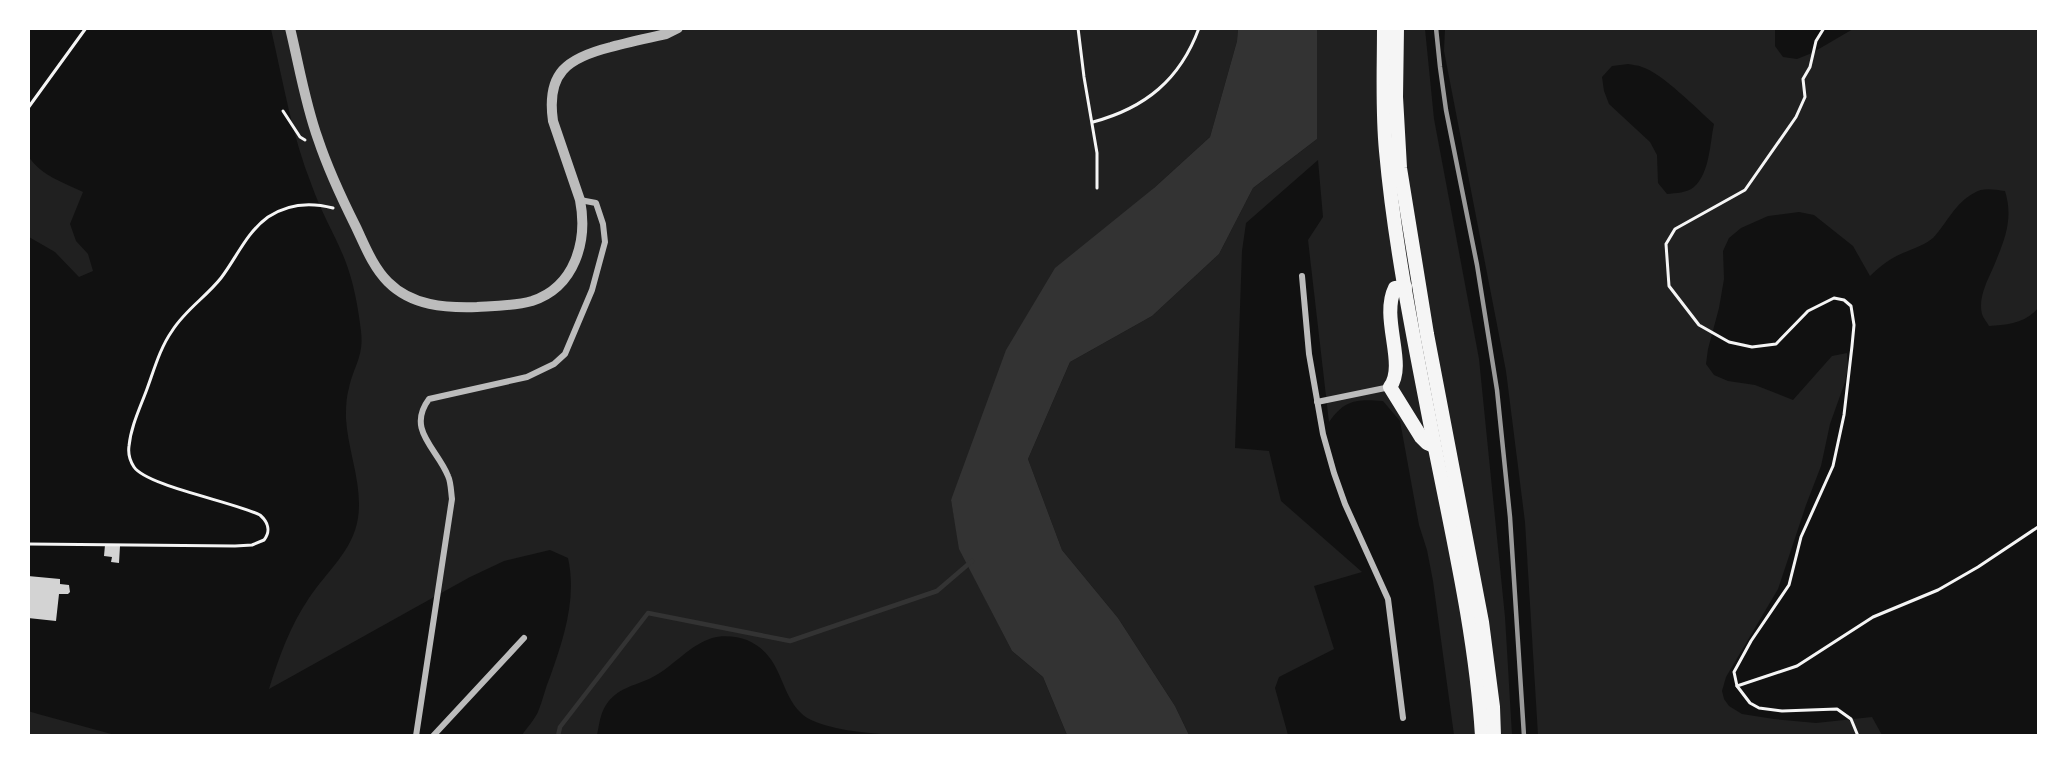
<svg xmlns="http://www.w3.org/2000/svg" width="2067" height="764" viewBox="0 0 2067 764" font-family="Helvetica,sans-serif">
<rect width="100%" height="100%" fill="#111"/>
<!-- green -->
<g fill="#202020" fill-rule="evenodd">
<path d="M271 29H1238L1237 41 1210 137 1154 188 951 500 960 549 1012 651 1043 677 1067 735C1028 735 988 735 949 735 911 735 874 736 836 728 824 725 808 721 800 712 778 689 783 656 747 640 737 636 722 635 712 638 688 646 673 667 651 678 634 686 617 688 606 705 600 714 599 726 597 735H522C527 728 534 720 538 712 543 700 545 688 550 677 564 638 577 598 568 558L550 550 504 561 470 577 269 689C279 657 290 626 309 598 326 572 353 551 358 518 363 485 348 452 346 419 346 409 346 398 349 388 354 365 364 357 361 331 358 307 354 283 345 260 335 235 321 212 312 186 292 136 283 81 271 29Z"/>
<path d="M1317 29H1425L1434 119 1479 359 1505 617 1512 735H1454L1433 581 1427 550 1419 525 1400 421 1383 401C1357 399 1345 399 1329 422L1308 240 1323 217 1318 160 1246 223 1242 251 1235 448 1269 451 1281 501 1362 572 1314 586 1334 649 1279 677 1275 688 1288 735H1189L1175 706 1118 618 1062 550 1028 459 1070 362 1152 316 1219 254 1253 188 1317 139Z"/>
<path d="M1445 29H1775V46L1783 57 1797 59 1812 53 1853 29H2038V308C2026 323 2007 325 1989 326 1987 322 1983 318 1982 314 1978 299 1987 281 1993 268 2004 241 2014 220 2005 191 1995 190 1983 187 1974 193 1955 203 1947 223 1933 238 1926 244 1917 247 1908 251 1894 256 1881 265 1870 276L1853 246 1814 215 1799 212 1768 216 1741 228 1729 238 1723 251 1724 279 1719 308 1708 349 1706 364 1714 375 1728 381 1755 385 1793 400 1832 356 1847 353 1848 367 1845 382 1830 424 1821 466 1806 505 1778 589 1726 677 1722 691 1724 699 1729 706 1742 714 1774 719 1816 723 1872 717 1882 735H1538L1525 522 1506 371 1444 51ZM1628 64C1632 65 1638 65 1642 67 1662 73 1697 109 1714 124 1710 142 1710 173 1694 187 1687 193 1676 193 1667 194L1658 183 1657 155 1650 142 1609 104 1604 91 1602 77 1612 66Z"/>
<path d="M28 156C43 177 61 181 83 192L70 224 76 241 88 254 93 271 79 277 55 252 29 237Z"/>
<polygon points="28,711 38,714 115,735 29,735"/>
</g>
<!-- water -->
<polygon fill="#333" points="1238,29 1317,29 1317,139 1253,188 1219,254 1152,316 1070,362 1028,459 1062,550 1118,618 1175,706 1189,735 1067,735 1043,677 1012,651 959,549 951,500 1006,350 1055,268 1154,188 1210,137 1237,41"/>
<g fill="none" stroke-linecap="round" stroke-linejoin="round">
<!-- stream -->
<polyline stroke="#333" stroke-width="4.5" points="558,736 560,727 648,613 790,641 937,591 972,561"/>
</g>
<!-- building -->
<g fill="#d3d3d3">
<polygon points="105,545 120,546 119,563 111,562 112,557 104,556"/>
<polygon points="28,576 60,579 60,584 69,585 70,592 68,594 59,594 56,621 28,618"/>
</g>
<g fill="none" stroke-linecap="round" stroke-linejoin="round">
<!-- path -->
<g stroke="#f5f5f5" stroke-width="3">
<polyline points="1078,28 1084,77 1097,153 1097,188"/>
<polyline points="28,108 86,28"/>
<polyline points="283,111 300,137 305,140"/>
<path d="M1093 122C1145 108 1180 80 1199 28"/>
<path d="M28 544 235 546 252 545 264 540C271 531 268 522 260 515 234 502 147 486 134 467 130 461 128 453 129 446 131 426 140 408 147 389 154 370 160 348 172 331 185 310 206 297 221 278 237 257 246 233 268 217 289 203 310 202 333 208"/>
<polyline points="1737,686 1734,672 1751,641 1789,585 1801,537 1833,466 1844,415 1852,346 1854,325 1851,306 1844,300 1834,298 1808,311 1776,344 1752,347 1729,342 1699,325 1669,286 1666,244 1675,229 1745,190 1796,117 1805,97 1803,79 1810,67 1816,41 1824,28"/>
<polyline points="1858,736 1851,719 1837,709 1782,711 1759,708 1750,703 1737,686 1797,666 1873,617 1938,590 1978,567 2038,527"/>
</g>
<!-- minor -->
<g stroke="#bcbcbc" stroke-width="6">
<polyline points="1302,276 1309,354 1323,434 1334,473 1345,504 1388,599 1403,718"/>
<polyline points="1317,402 1390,387"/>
<path d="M416 736 452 499C451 492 451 482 448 476 437 448 406 430 429 399L527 377 554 364 565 354 592 290 605 242 603 224 596 203 580 200"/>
<polyline points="433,736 524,638"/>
</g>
<!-- tertiary -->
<path stroke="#bcbcbc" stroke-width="10" d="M290 28C299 65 305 103 318 139 328 169 342 199 356 227 365 246 373 267 388 282 412 306 445 308 477 307 495 306 514 306 532 301 575 287 588 241 580 200L553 121C546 73 567 58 611 47 629 42 648 38 666 34L678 28"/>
<!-- trunk -->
<g stroke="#f5f5f5" stroke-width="14">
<path d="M1384 28C1384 70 1382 110 1386 151 1395 251 1416 350 1435 448 1454 543 1476 639 1482 736"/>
<polyline points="1397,28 1396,97 1400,168 1427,334 1482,622 1493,707 1494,736"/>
<path d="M1405 287 1395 288C1380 318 1407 364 1390 387L1421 437 1427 443 1434 446"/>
</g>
<!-- rail -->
<polyline stroke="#9a9a9a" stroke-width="4.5" points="1436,28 1440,67 1446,110 1477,265 1497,390 1510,517 1524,736"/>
</g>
<!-- border -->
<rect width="2067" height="764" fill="none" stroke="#ffffff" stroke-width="60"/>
</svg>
